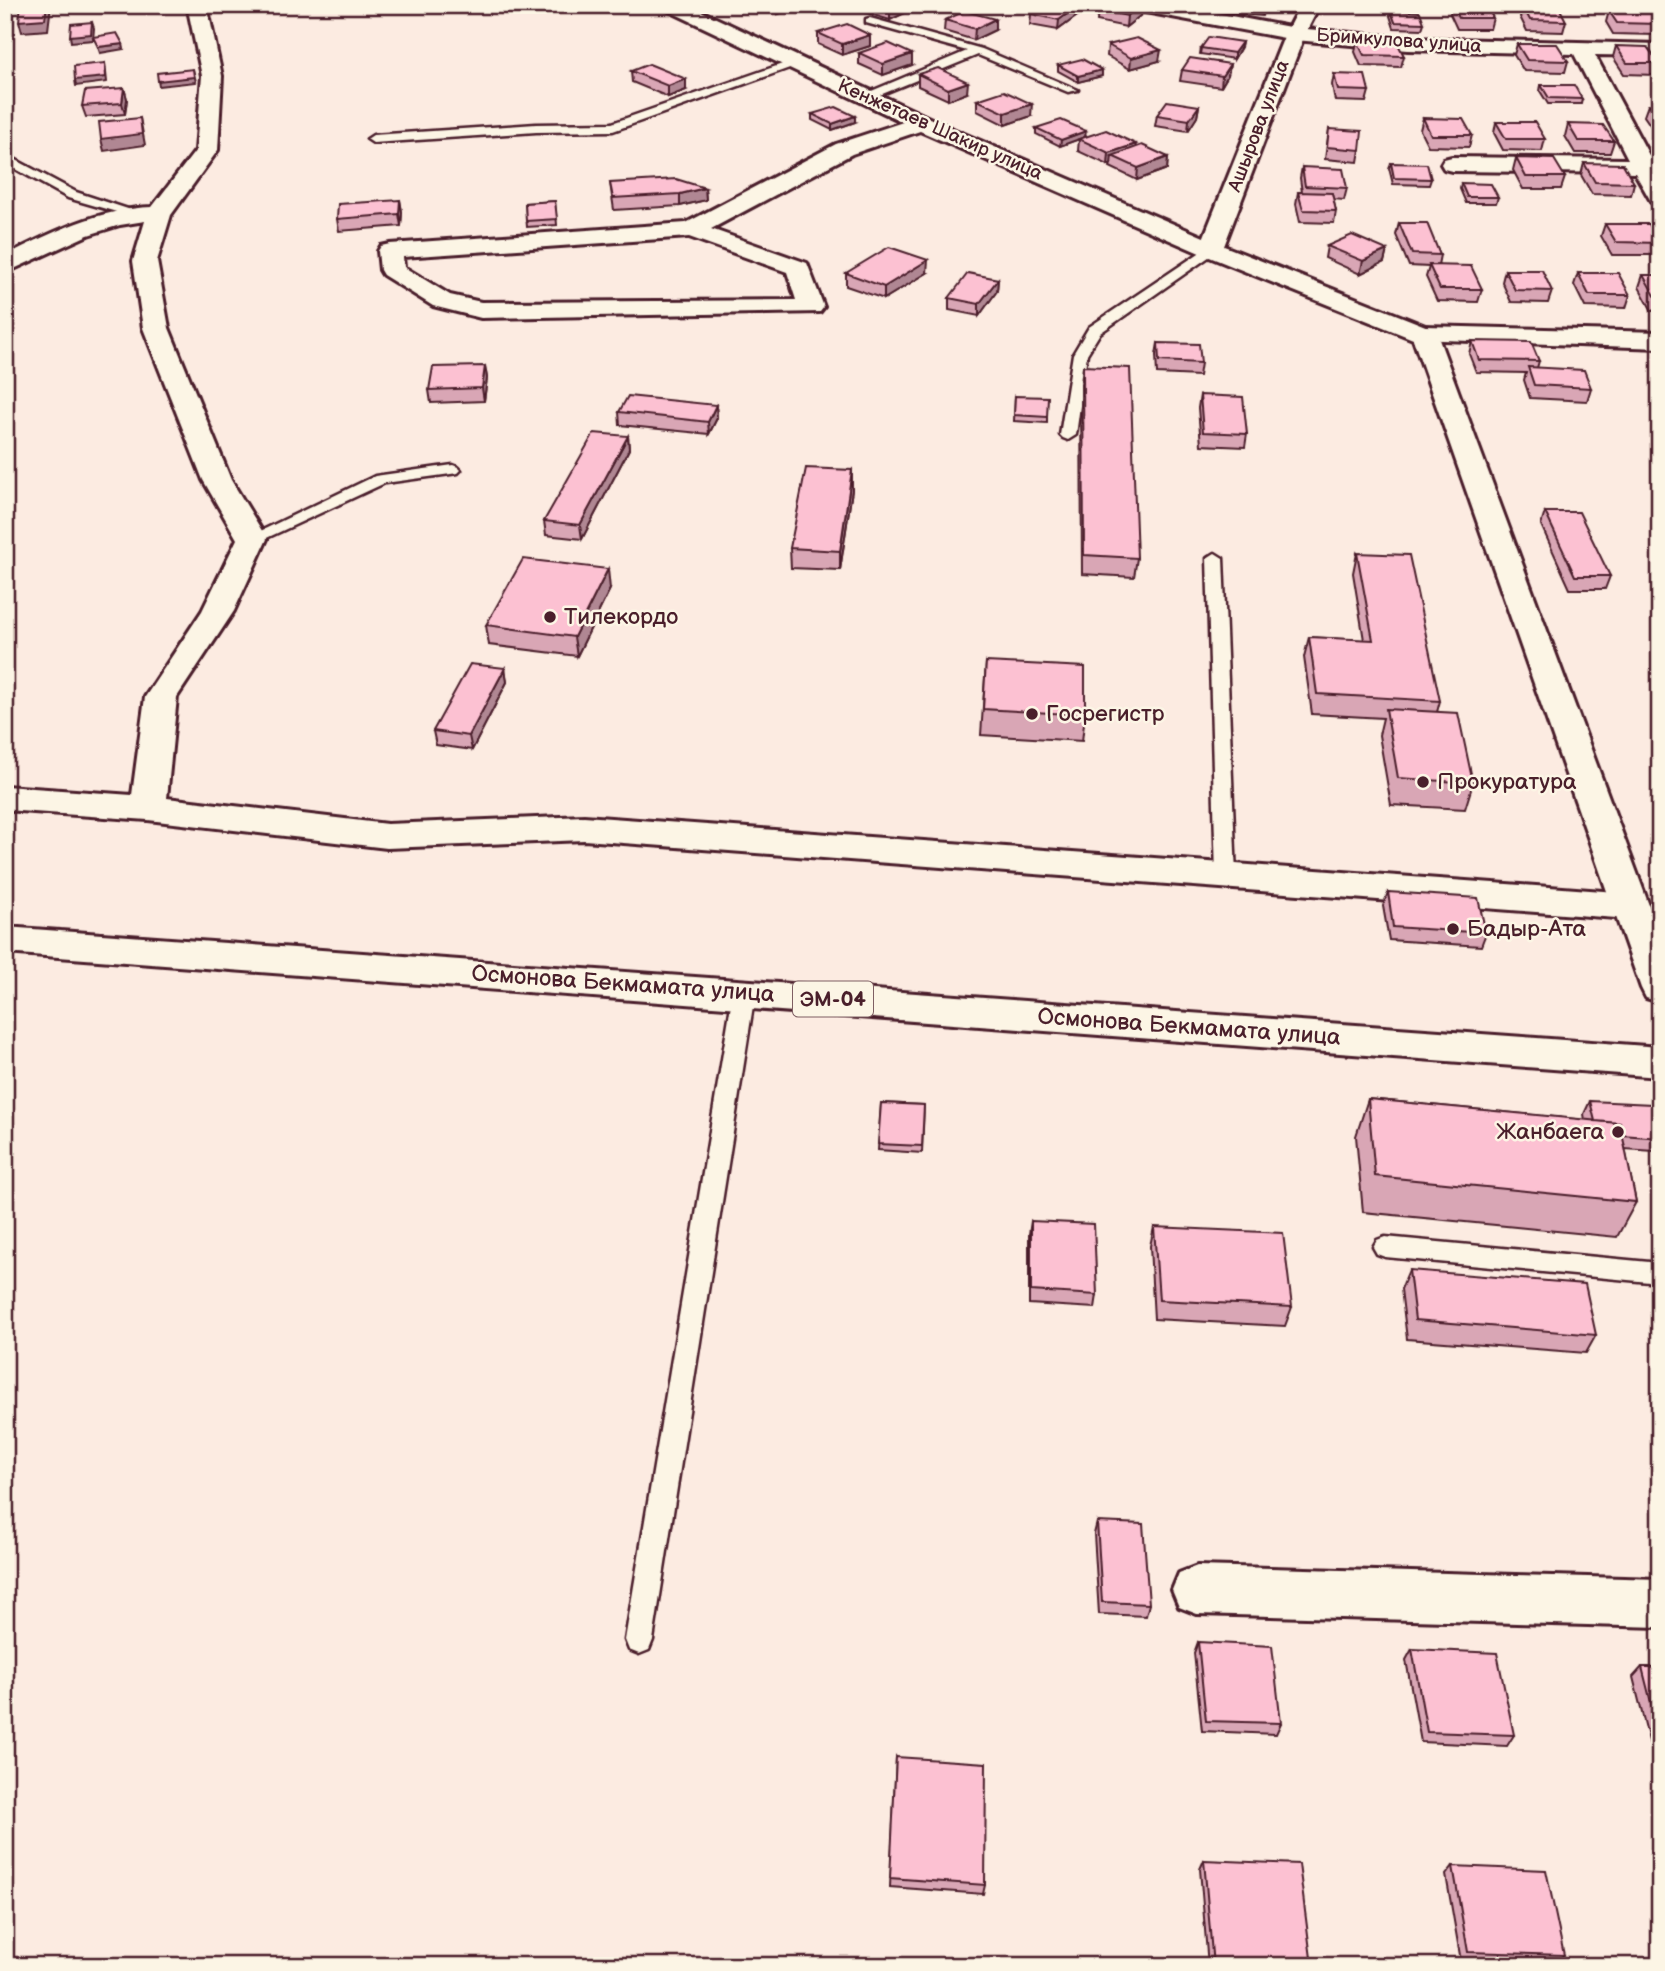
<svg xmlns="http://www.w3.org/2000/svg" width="1665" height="1971" viewBox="0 0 1665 1971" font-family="'Balsamiq Sans',sans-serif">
<rect width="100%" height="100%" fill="#fcebe1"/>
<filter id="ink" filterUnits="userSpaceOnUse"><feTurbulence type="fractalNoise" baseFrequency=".0143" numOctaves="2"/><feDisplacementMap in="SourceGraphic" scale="14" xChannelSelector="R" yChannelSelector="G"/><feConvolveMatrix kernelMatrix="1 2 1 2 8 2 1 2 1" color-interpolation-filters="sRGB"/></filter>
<g filter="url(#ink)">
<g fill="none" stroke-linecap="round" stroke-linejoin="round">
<defs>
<g id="service">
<polygon points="870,18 982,49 1078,90 1068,92 978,55 870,99 862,99 862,95 967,51 866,23 866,19"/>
<polygon points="794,60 800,63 798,65 613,131 536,132 373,143 367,139 373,135 536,124 612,123"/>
<polygon points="5,154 76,192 140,213 134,217 68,198 5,163"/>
<polygon points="1211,245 1218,249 1216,252 1100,333 1087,354 1076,435 1068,440 1063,438 1060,435 1073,354 1089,327"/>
<polygon points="453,465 458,467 461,470 458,473 385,483 258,542 252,544 244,539 375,476"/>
<polygon points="1215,553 1223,558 1236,876 1233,881 1219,881 1216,876 1207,558"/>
<polygon points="744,985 751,988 755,993 653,1640 649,1650 639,1654 629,1650 625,1640 733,993 737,988"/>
<polygon points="1385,1237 1660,1263 1660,1283 1385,1257 1377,1254 1373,1247 1377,1240"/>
</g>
<g id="minor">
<path d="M187 5H207L222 76 218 150 171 215 157 261 169 328 231 480 267 539 234 611 177 697 167 798 387 824 584 816 1630 893 1643 897 1648 906 1643 915 1630 919 584 840 387 848 148 820 5 810V786L132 795 145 697 202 611 237 539 203 480 143 328 133 261 145 221 120 225 88 235 5 273V256C52 232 99 209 152 207L196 150 202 76Z"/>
<path d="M662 5H688L955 130 1220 244 1223 249 1220 254 1211 256 1202 254 920 131 852 154 711 229 807 263 824 307 820 312 481 318 433 306 383 275 380 270 378 251 381 246 390 244 686 223 836 144 903 122 665 9ZM689 237 787 272 796 300 481 302 450 295 404 267 403 257Z"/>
<polygon points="1130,5 1173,5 1295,28 1408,38 1660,44 1660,56 1595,55 1651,159 1660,159 1660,205 1652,203 1635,173 1452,171 1444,169 1441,164 1444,159 1452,157 1628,159 1574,54 1408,50 1295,40 1140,11"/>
<polygon points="1424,326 1660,332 1660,348 1415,339 1411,334 1415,329"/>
<polygon points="1197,1566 1660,1579 1660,1627 1197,1614 1179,1607 1172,1590 1179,1573"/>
</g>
<polygon id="tertiary" points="1300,5 1320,5 1305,34 1224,246 1433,329 1437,334 1660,935 1660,1002 1646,998 1641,988 1413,339 1202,254 1199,249 1285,34"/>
<polygon id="trunk" points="5,927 1660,1047 1660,1077 5,953"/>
</defs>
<!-- service casing -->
<use href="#service" stroke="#4a1f2b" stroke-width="5"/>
<!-- minor casing -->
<use href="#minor" stroke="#4a1f2b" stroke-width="6"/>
<!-- tertiary casing -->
<use href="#tertiary" stroke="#4a1f2b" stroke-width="6"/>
<!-- trunk casing -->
<use href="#trunk" stroke="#4a1f2b" stroke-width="6"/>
<!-- service -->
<use href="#service" fill="#fcf5e5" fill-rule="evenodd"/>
<!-- minor -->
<use href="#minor" fill="#fcf5e5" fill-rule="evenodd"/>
<!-- tertiary -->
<use href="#tertiary" fill="#fcf5e5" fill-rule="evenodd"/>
<!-- trunk -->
<use href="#trunk" fill="#fcf5e5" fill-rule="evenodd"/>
</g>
<!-- wall -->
<g fill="#d9a6b5" stroke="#4a1f2b" stroke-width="2">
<polygon points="765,5 801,5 801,6 778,14 765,9"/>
<polygon points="860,5 911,5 911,10 890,20 860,11"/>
<polygon points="1042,5 1088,5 1088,8 1058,30 1030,25 1031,14"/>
<polygon points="1232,5 1265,5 1262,16 1231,13"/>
<polygon points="1452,5 1486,5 1493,18 1490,29 1457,29 1450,14"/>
<polygon points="1523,7 1566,21 1563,32 1527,31 1520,17"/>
<polygon points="1098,10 1141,15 1126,27 1097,21"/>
<polygon points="1391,11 1424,23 1422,29 1394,28 1390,16"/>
<polygon points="1609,11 1658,24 1655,35 1613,34 1606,22"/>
<polygon points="945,20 995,30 974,40 944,31"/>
<polygon points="818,33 870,35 870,46 842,55 818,44"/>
<polygon points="1357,41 1404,56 1401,67 1361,66 1355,52"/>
<polygon points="1242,42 1241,47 1234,59 1200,54 1201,48"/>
<polygon points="1517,44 1568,61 1565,72 1524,71 1514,55"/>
<polygon points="1108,45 1159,61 1130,69 1107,56"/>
<polygon points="1616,46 1659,63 1656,75 1624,74 1613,57"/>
<polygon points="859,53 912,65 883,75 859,64"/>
<polygon points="1230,64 1228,75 1221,87 1180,81 1182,70"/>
<polygon points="1058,65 1102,76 1078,82 1058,71"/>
<polygon points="631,71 686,90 668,97 632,82"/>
<polygon points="918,74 967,93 948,100 918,86"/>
<polygon points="1334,74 1369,91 1366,102 1335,101 1332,85"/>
<polygon points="1541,85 1582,99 1581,104 1548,104 1540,91"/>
<polygon points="124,88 127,99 125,114 86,117 82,106"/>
<polygon points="977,100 1031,116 1005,125 977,111"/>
<polygon points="1648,105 1660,105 1660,146 1655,140 1658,132 1655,132 1644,116"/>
<polygon points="1199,106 1197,117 1188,131 1155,126 1157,115"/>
<polygon points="812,114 855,122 832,130 812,120"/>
<polygon points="1423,118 1472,135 1469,147 1428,146 1420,130"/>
<polygon points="1496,122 1545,139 1542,151 1503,150 1494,133"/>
<polygon points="1568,124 1614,141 1610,153 1575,153 1565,136"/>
<polygon points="1036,128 1135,147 1168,157 1167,169 1137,180 1110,167 1111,164 1108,165 1078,151 1079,139 1060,146 1036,134"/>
<polygon points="1329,129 1360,150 1358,162 1325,159"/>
<polygon points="1516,158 1565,177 1561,189 1523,189 1513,170"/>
<polygon points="1391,163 1431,179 1429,185 1393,184 1389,168"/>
<polygon points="1584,163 1634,183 1631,195 1592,194 1581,175"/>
<polygon points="1302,167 1347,188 1344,200 1333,199 1336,211 1334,223 1300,222 1296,204 1298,192 1302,192 1300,178"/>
<polygon points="610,183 705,188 706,200 680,206 614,210"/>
<polygon points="1461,183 1498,197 1496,203 1466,203 1460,189"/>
<polygon points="400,200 402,212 401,226 339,231 337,219"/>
<polygon points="555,201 557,225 527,227 525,203"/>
<polygon points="1399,223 1440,255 1438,265 1482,289 1478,302 1437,301 1426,277 1429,267 1409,266 1396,235"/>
<polygon points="1605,224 1660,243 1656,255 1612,255 1601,236"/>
<polygon points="1327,246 1387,250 1384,262 1360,274 1325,258"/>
<polygon points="1505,270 1552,291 1548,303 1511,302 1502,282"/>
<polygon points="846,273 927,273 884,299 846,286"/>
<polygon points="1578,273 1630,295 1626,308 1585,307 1574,285"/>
<polygon points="1643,275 1660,275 1660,311 1652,311 1639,287"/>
<polygon points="998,279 997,291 979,316 949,310 949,298"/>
<polygon points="1472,341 1539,361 1537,368 1591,388 1587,401 1530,398 1524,380 1526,373 1476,372 1469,354"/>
<polygon points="1158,343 1201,363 1199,376 1157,374 1156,355"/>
<polygon points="485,366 487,378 484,401 431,403 429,390"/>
<polygon points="1083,366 1137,558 1134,577 1082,574 1081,384"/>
<polygon points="1200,395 1247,434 1245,447 1201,445 1198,408"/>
<polygon points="1015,396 1047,417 1047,423 1014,421"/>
<polygon points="716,405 717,418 709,434 620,425 619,412"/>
<polygon points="628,436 629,449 582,539 546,535 544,521"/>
<polygon points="852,470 852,490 840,570 791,568 790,548"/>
<polygon points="1545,512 1610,576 1605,589 1570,589 1541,525"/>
<polygon points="1357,553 1440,701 1437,712 1473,783 1465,809 1391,805 1379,735 1383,718 1312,714 1304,657 1309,637 1364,640 1353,573"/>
<polygon points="610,589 577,656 489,645 486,625"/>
<polygon points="986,662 1085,715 1082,741 981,735"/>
<polygon points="505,668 507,682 472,750 436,745 433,731"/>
<polygon points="1388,892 1486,933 1481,946 1389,940 1383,906"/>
<polygon points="1368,1099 1585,1120 1584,1114 1590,1101 1660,1133 1660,1140 1654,1151 1625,1149 1636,1202 1617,1237 1363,1212 1356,1136"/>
<polygon points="881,1103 924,1105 922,1153 878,1150"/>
<polygon points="1031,1221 1097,1295 1095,1308 1029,1304 1029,1234"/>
<polygon points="1154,1227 1292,1307 1285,1326 1154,1319 1150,1246"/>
<polygon points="1409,1270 1596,1335 1586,1353 1407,1339 1401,1289"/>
<polygon points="1097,1522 1149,1604 1146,1616 1099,1614 1094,1534"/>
<polygon points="1198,1642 1281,1723 1276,1734 1202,1731 1194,1653"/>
<polygon points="1412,1649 1514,1735 1507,1746 1421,1742 1406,1660"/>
<polygon points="1642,1667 1660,1667 1660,1745 1650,1745 1633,1677"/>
<polygon points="896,1757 985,1885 983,1894 890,1887"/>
<polygon points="1204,1860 1312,1966 1208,1966 1200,1869"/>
<polygon points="1453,1866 1564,1955 1555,1964 1461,1961 1446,1875"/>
</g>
<!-- shaded-wall -->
<g fill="#b08793" stroke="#4a1f2b" stroke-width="2">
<polygon points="47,5 51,5 48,30 22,32 19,21"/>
<polygon points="787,5 801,5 801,6 778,14 778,9"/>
<polygon points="898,5 911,5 911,10 890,20 890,9"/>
<polygon points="1079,5 1088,5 1088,8 1058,30 1059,20"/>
<polygon points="1141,5 1142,5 1141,15 1126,27 1127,16"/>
<polygon points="995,19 995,30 974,40 975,29"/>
<polygon points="92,22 94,28 93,40 71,42 70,36"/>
<polygon points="870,35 870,46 842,55 842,44"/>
<polygon points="1242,42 1241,47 1234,59 1234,53"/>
<polygon points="123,44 124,49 100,53 98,47"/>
<polygon points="1161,50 1159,61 1130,69 1131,58"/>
<polygon points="912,54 912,65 883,75 883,64"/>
<polygon points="105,63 107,82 76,86 75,80"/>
<polygon points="1230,64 1228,75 1221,87 1222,76"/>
<polygon points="193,69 196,82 159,86 158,81"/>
<polygon points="1102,70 1102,76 1078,82 1078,76"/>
<polygon points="686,79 686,90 668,97 668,86"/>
<polygon points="968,82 967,93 948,100 948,89"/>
<polygon points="124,88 127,99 125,114 122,103"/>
<polygon points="1032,104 1031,116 1005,125 1005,113"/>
<polygon points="1199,106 1197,117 1188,131 1189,120"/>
<polygon points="855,116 855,122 832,130 832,124"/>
<polygon points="140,118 145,145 104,151 101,139"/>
<polygon points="1086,131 1085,137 1060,146 1061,140"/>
<polygon points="1136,144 1134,155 1112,156 1111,164 1108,165 1109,153"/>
<polygon points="1168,157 1167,169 1137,180 1138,168"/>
<polygon points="705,188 706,200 680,206 680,194"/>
<polygon points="400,200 402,212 401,226 399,214"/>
<polygon points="1387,250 1384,262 1360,274 1363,261"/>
<polygon points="928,260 927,273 884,299 884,287"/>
<polygon points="998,279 997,291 979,316 979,304"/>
<polygon points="485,366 487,378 484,401 482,388"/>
<polygon points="716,405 717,418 709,434 708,422"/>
<polygon points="628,436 629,449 582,539 580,525"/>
<polygon points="852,470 852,490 840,570 840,551"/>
<polygon points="608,569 610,589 577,656 574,637"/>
<polygon points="505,668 507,682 472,750 469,736"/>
</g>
<!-- building -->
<g fill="#fcc1d2" stroke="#4a1f2b" stroke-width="2">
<polygon points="21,5 47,5 45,19 19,21"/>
<polygon points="770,5 787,5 778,9"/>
<polygon points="877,5 898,5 890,9"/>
<polygon points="1042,5 1079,5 1059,20 1031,14"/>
<polygon points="1105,5 1141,5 1127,16 1098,10"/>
<polygon points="1453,5 1486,5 1493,18 1459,18"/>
<polygon points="1523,7 1559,7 1566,21 1530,20"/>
<polygon points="965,11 995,19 975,29 945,20"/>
<polygon points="1391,11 1420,12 1424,23 1395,22"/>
<polygon points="1609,11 1651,12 1658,24 1617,23"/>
<polygon points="92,22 91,34 70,36 71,24"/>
<polygon points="847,24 870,35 842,44 818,33"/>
<polygon points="117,33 123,44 98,47 93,37"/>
<polygon points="1209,37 1242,42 1234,53 1201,48"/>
<polygon points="1137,38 1161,50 1131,58 1108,45"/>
<polygon points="1357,41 1397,42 1404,56 1364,55"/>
<polygon points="888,43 912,54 883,64 859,53"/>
<polygon points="1517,44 1557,44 1568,61 1527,60"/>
<polygon points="1616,46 1647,47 1659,63 1627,63"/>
<polygon points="1190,58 1230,64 1222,76 1182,70"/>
<polygon points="1082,59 1102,70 1078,76 1058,65"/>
<polygon points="105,63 106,77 75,80 74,66"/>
<polygon points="649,64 686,79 668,86 631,71"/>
<polygon points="938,68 968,82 948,89 918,74"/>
<polygon points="193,69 194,77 158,81 157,73"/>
<polygon points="1334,74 1365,75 1369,91 1338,90"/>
<polygon points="1541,85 1574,85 1582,99 1549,98"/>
<polygon points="124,88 122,103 82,106 85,91"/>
<polygon points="1004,91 1032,104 1005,113 977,100"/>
<polygon points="1167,101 1199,106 1189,120 1157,115"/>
<polygon points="1648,105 1660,105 1660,120 1658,120"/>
<polygon points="836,107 855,116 832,124 812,114"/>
<polygon points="140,118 142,134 101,139 99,122"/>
<polygon points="1423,118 1463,119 1472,135 1431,135"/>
<polygon points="1061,120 1086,131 1061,140 1036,128"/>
<polygon points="1496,122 1535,122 1545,139 1506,139"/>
<polygon points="1568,124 1603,125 1614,141 1578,141"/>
<polygon points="1329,129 1362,131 1360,150 1327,147"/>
<polygon points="1106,130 1136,144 1109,153 1079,139"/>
<polygon points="1142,145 1168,157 1138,168 1112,156"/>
<polygon points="1516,158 1554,159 1565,177 1526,177"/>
<polygon points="1391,163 1427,164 1431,179 1394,178"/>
<polygon points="1584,163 1623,164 1634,183 1595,182"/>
<polygon points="1302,167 1343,169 1347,188 1305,186"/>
<polygon points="676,179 705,188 680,194 613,198 610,183"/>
<polygon points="1461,183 1491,184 1498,197 1467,197"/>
<polygon points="1298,192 1332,193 1336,211 1303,210"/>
<polygon points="400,200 399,214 337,219 338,204"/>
<polygon points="555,201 557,219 526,221 525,203"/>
<polygon points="1399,223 1427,223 1440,255 1412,254"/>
<polygon points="1605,224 1649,224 1660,243 1616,242"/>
<polygon points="1352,235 1387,250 1363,261 1327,246"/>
<polygon points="889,247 928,260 884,287 846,273"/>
<polygon points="1429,265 1471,266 1482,289 1440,289"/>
<polygon points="1505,270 1542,270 1552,291 1515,290"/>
<polygon points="968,273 998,279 979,304 949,298"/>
<polygon points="1578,273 1618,273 1630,295 1589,295"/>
<polygon points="1643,275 1660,275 1660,299 1657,299"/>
<polygon points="1472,341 1531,342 1539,361 1479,360"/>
<polygon points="1158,343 1199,344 1201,363 1159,361"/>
<polygon points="485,366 482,388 429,390 433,367"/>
<polygon points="1083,366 1130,368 1137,558 1084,555"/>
<polygon points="1528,367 1584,370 1591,388 1534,385"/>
<polygon points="1200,395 1243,397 1247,434 1203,432"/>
<polygon points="628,396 716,405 708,422 619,412"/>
<polygon points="1015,396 1048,397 1047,417 1014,415"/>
<polygon points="594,433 628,436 580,525 544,521"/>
<polygon points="806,468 852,470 840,551 790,548"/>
<polygon points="1545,512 1579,512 1610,576 1575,576"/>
<polygon points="1357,553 1409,555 1440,701 1317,694 1309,637 1373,640"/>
<polygon points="523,559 608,569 574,637 486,625"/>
<polygon points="986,662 1085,667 1085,715 983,709"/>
<polygon points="470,664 505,668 469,736 433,731"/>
<polygon points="1386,709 1458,713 1473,783 1398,778"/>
<polygon points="1388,892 1478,898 1486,933 1393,927"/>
<polygon points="1368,1099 1620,1123 1636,1202 1375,1176"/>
<polygon points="1590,1101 1652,1104 1660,1133 1660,1138 1622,1135 1620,1123 1595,1121"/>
<polygon points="881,1103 924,1105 922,1146 878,1144"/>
<polygon points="1031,1221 1094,1224 1097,1295 1031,1291"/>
<polygon points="1154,1227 1283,1233 1292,1307 1159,1300"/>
<polygon points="1409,1270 1585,1284 1596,1335 1415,1320"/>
<polygon points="1097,1522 1143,1524 1149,1604 1102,1602"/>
<polygon points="1198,1642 1272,1646 1281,1723 1206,1721"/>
<polygon points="1412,1649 1497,1653 1514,1735 1427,1732"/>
<polygon points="1642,1667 1660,1667 1660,1734 1659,1734"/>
<polygon points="896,1757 986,1763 985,1885 890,1878"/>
<polygon points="1204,1860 1299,1864 1312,1966 1213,1966"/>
<polygon points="1453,1866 1546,1870 1564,1955 1468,1952"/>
</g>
</g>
<!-- markers -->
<g fill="#4a1f2b" stroke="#fcf5e5" stroke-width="2.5">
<circle cx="550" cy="617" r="7"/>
<circle cx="1032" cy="714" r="7"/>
<circle cx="1423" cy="782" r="7"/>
<circle cx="1453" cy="929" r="7"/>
<circle cx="1618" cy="1132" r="7"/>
</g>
<g text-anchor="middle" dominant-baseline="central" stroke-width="5" stroke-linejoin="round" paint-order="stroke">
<!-- far-street labels -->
<g font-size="19" fill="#4a1f2b" stroke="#fcf5e5">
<text transform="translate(1399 41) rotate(4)">Бримкулова улица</text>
<text transform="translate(1259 126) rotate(-69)">Ашырова улица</text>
<text transform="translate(940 130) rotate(24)">Кенжетаев Шакир улица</text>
</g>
<!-- shield labels -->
<rect fill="#fcf5e5" stroke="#7f5f63" stroke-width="2" x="793" y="981.5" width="80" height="35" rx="5"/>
<g font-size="21" font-weight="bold" fill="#4a1f2b">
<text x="833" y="999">ЭМ-04</text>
</g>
<!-- poi labels -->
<g font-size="23" fill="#4a1f2b" stroke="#fcf5e5" text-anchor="start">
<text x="564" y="617">Тилекордо</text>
<text x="1046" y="714">Госрегистр</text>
<text x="1437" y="782">Прокуратура</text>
<text x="1467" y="929">Бадыр-Ата</text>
<text x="1604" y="1132" text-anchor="end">Жанбаега</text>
</g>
<!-- street labels -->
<g font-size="23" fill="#4a1f2b" stroke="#fcf5e5">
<text transform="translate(623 984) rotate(4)">Осмонова Бекмамата улица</text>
<text transform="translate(1189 1027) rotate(4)">Осмонова Бекмамата улица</text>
</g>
</g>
<!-- margin -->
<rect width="1665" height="1971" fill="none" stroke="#fcf5e5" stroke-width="28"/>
<rect x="14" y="14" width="1637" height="1943" fill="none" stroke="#4a1f2b" stroke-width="2.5" filter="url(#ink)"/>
</svg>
